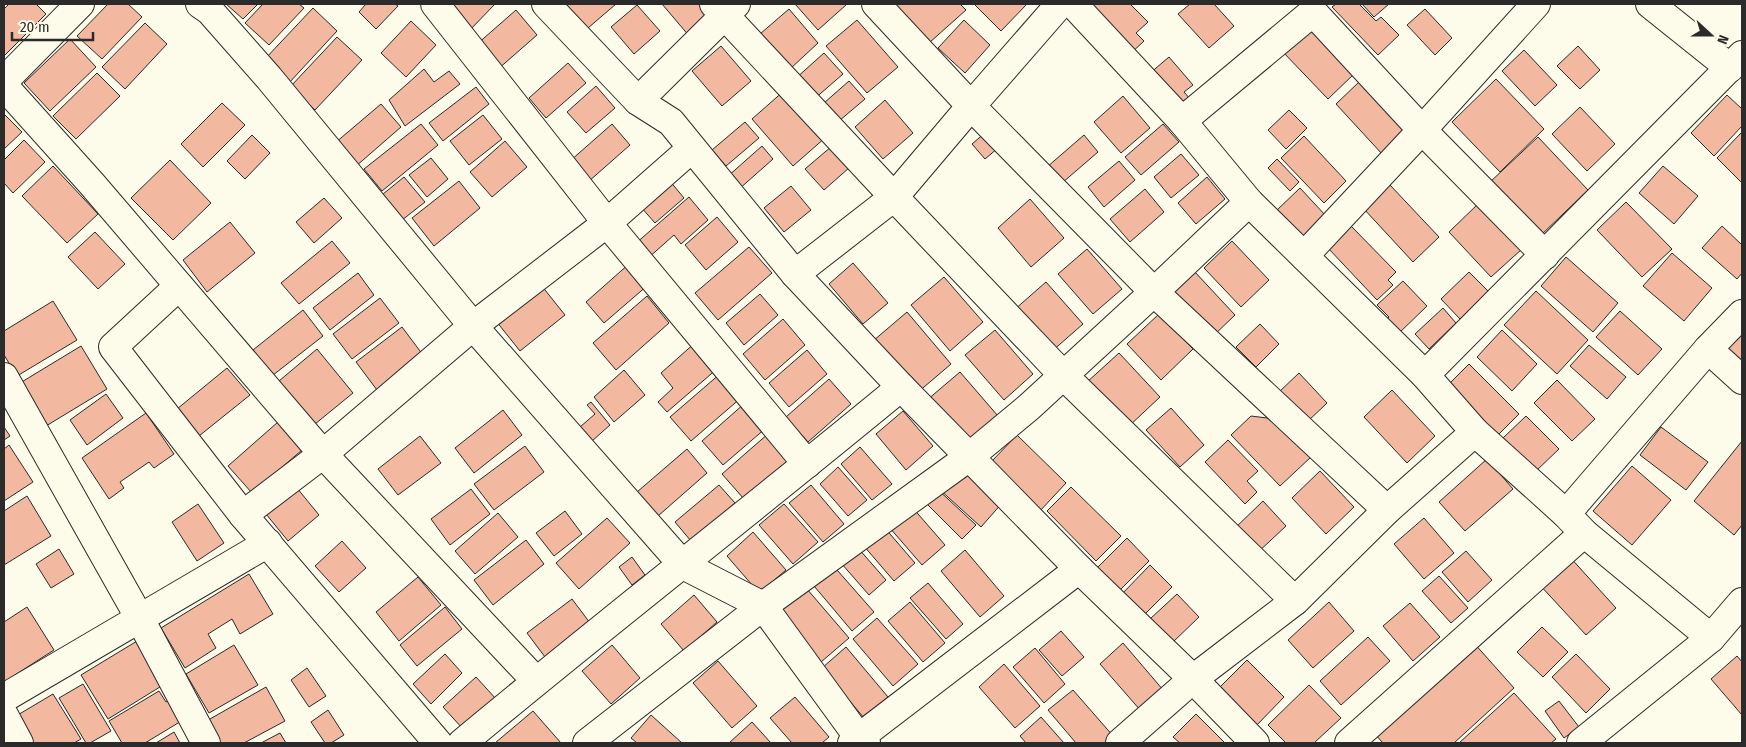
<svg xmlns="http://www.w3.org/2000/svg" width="1746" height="747" viewBox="0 0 1746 747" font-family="'Fira Sans Condensed',sans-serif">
<rect width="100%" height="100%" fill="#fdfbea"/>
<!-- building -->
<g fill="#f2b8a0" stroke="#2b2b2b">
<polygon points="9,4 36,4 46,14 4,56 4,9"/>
<polygon points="108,4 128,4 142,17 102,59 77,36"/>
<polygon points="226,4 258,4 243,19"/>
<polygon points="263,4 299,4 304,8 269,45 245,23"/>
<polygon points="366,4 395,4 398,6 376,29 359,12"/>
<polygon points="441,4 495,4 469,31"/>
<polygon points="565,4 616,4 581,34"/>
<polygon points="662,4 702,4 713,17 690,37"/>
<polygon points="795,4 845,4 846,5 818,30"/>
<polygon points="893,4 960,4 966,10 929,43"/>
<polygon points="974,4 1027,4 1001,31"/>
<polygon points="1080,4 1130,4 1148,22 1136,33 1144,41 1130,54"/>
<polygon points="1190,4 1214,4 1234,26 1209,48 1178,14"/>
<polygon points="1336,4 1359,4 1376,21 1381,17 1399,35 1378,55 1332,7"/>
<polygon points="1362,4 1389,4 1374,17"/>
<polygon points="637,5 660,31 634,54 611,27"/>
<polygon points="313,8 337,31 288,84 264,60"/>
<polygon points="789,9 818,43 790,69 760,34"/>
<polygon points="1425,9 1452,38 1435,55 1407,25"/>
<polygon points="516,10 537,35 497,70 476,45"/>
<polygon points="857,20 898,67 867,93 826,46"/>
<polygon points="964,20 990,45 965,73 938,48"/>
<polygon points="411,21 436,45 406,77 381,53"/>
<polygon points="145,23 167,44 125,89 102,67"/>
<polygon points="1309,25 1355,73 1328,99 1282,51"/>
<polygon points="337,37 362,60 315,110 291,86"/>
<polygon points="70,39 96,67 50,111 24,83"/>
<polygon points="721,46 751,81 722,106 692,71"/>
<polygon points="1578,46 1600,70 1580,89 1557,66"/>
<polygon points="1524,50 1557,85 1535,106 1502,71"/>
<polygon points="824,53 843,74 813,100 795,79"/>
<polygon points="1169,57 1193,85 1184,92 1191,100 1180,109 1149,74"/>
<polygon points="568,63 586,83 546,118 529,98"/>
<polygon points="424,69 434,82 449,71 460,84 405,126 389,100"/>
<polygon points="97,73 120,96 76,139 53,116"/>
<polygon points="1496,79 1544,129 1500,172 1452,122"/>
<polygon points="849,81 865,99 839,121 824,103"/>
<polygon points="1359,82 1407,132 1383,155 1336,104"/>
<polygon points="596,86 615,108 586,133 567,112"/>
<polygon points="476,87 489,104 443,141 429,123"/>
<polygon points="785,90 826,137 793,166 752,119"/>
<polygon points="1727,95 1742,109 1742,126 1714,156 1691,133"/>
<polygon points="1123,96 1150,128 1121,153 1094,122"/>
<polygon points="885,100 913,133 883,159 855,127"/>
<polygon points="222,103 245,125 203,167 181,144"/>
<polygon points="381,104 401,127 355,167 335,143"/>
<polygon points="1580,107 1615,144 1587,171 1552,134"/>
<polygon points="1289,110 1307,128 1286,149 1268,130"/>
<polygon points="4,114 22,132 4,149"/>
<polygon points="483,115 502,139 469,165 450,141"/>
<polygon points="745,122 759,138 726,166 712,150"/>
<polygon points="421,124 438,145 382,191 364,169"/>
<polygon points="612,124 630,145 588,182 570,161"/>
<polygon points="1163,124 1179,142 1141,175 1125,157"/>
<polygon points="986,132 998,148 985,159 972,144"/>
<polygon points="1742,132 1742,183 1717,158"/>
<polygon points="252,135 270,153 245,179 227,161"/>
<polygon points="1084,135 1098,152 1062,183 1047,167"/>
<polygon points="1304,136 1346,181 1324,203 1281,158"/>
<polygon points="1538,137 1588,190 1539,237 1489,183"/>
<polygon points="24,140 45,162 13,193 4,183 4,160"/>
<polygon points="505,141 527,167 492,197 470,172"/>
<polygon points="762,146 773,159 738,190 727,177"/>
<polygon points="832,146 850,167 824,190 805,169"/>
<polygon points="1181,154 1199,175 1171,198 1154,177"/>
<polygon points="431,158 448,179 427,197 409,175"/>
<polygon points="1277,159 1299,182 1290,191 1268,168"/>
<polygon points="170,160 211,203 173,240 131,198"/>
<polygon points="1119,161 1135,180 1104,207 1088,187"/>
<polygon points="53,166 98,214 67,243 22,196"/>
<polygon points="1663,166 1698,196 1674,224 1639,193"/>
<polygon points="404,177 425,202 397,224 377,199"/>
<polygon points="1207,177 1225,199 1196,224 1178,203"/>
<polygon points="669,180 684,198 655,223 640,206"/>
<polygon points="459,181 480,208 434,246 412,218"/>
<polygon points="1390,185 1439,237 1413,262 1364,209"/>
<polygon points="791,186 811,210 784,232 764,208"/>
<polygon points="1300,188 1326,216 1301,240 1275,212"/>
<polygon points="1145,189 1164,212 1130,242 1110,219"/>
<polygon points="689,197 708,220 681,244 674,235 647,259 635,244"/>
<polygon points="324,198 342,218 314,243 296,222"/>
<polygon points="1030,199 1064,238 1031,267 998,228"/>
<polygon points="1626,202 1672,249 1642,277 1597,230"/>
<polygon points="1479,203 1522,249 1491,277 1449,232"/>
<polygon points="717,217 738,242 706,270 685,245"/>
<polygon points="230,222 255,253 207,292 183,260"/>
<polygon points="1351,226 1396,272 1388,280 1393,285 1377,300 1328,248"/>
<polygon points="1722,226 1742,245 1742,273 1737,279 1702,248"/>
<polygon points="95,232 125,264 98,289 68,257"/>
<polygon points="332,241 350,263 299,304 281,283"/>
<polygon points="1232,241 1269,280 1241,307 1204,268"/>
<polygon points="749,247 772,273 718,320 695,293"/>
<polygon points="1087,249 1122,289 1093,314 1058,274"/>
<polygon points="1672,253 1712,288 1684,321 1643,286"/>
<polygon points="1566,257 1618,303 1593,332 1541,286"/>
<polygon points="630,263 648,285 604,323 586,302"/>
<polygon points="853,263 888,303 863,324 829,284"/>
<polygon points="1194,271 1235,315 1211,338 1170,294"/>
<polygon points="1469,272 1489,292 1460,319 1441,299"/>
<polygon points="358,273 374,295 330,330 313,308"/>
<polygon points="944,277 983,322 950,351 911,305"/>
<polygon points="1403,281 1427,306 1396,336 1383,322 1389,317 1377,305"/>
<polygon points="1046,282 1083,324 1051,352 1014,310"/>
<polygon points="541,285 565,315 520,351 496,321"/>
<polygon points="1536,291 1588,340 1557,374 1504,325"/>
<polygon points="760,294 778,315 744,345 726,323"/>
<polygon points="647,296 669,323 616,370 593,343"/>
<polygon points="380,298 399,323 352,359 333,334"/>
<polygon points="53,301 77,340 17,376 4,355 4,331"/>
<polygon points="1443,308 1456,323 1429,349 1415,334"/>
<polygon points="303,310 323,336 268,379 248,354"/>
<polygon points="1620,311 1662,349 1638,375 1596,337"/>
<polygon points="907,312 951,364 917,393 873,341"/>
<polygon points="1159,314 1193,349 1161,380 1127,344"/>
<polygon points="783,319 805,345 765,380 743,354"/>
<polygon points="1260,324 1279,344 1256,367 1236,347"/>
<polygon points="402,327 423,355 377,390 356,362"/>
<polygon points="1742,329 1742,366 1724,349"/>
<polygon points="995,330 1033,374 1004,400 965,355"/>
<polygon points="1502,330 1537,364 1512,391 1477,357"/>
<polygon points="696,342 718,368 667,412 658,402 673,388 661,373"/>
<polygon points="1589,345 1626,377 1607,399 1570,366"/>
<polygon points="81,346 107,389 46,426 20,383"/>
<polygon points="317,349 353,393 315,424 279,381"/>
<polygon points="807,350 827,374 789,407 769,383"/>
<polygon points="1119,353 1160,397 1128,427 1086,383"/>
<polygon points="1469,364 1519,414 1494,439 1444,389"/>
<polygon points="227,368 250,395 199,436 177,409"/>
<polygon points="624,370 645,395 614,422 594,397"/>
<polygon points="960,372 998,416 966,445 927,400"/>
<polygon points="721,373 742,397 691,441 670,417"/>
<polygon points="1299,373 1327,403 1306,423 1278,393"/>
<polygon points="829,379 851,404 808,442 786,417"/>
<polygon points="1557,380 1595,419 1572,441 1534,403"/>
<polygon points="1392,390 1435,436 1407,463 1364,417"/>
<polygon points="106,394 123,418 87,445 70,420"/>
<polygon points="591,402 610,425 592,441 580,427 595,414 587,405"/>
<polygon points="745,403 766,428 723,465 702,441"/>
<polygon points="1171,408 1204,445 1180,467 1146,430"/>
<polygon points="503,410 522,435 474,473 455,448"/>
<polygon points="903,411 933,446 906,470 876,434"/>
<polygon points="146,413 174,454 154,468 149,462 120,482 124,488 109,499 82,458"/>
<polygon points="1251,416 1275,419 1311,457 1280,486 1231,435"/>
<polygon points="1526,416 1559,449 1536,471 1503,438"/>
<polygon points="278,422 302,450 252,493 228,466"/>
<polygon points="4,427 10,436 4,440"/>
<polygon points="1661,427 1708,462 1686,490 1640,455"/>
<polygon points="769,433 791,458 744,499 722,474"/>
<polygon points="1017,435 1066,483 1039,512 990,463"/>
<polygon points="420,436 441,463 398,495 378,469"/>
<polygon points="1228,440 1258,471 1247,481 1257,492 1245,504 1205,462"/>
<polygon points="1742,441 1742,525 1734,535 1694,501"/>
<polygon points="9,445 33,482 4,501 4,449"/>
<polygon points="525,446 544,472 494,510 474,484"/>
<polygon points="860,447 892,484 872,500 841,464"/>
<polygon points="687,449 707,473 658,516 637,492"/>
<polygon points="1487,459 1513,489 1465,531 1439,502"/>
<polygon points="961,463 1003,502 981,527 938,488"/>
<polygon points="1632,466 1671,500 1632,545 1593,511"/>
<polygon points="838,467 867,500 848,516 820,484"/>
<polygon points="1320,471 1354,507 1326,534 1292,498"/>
<polygon points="719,485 735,503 691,541 675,522"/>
<polygon points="811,485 844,524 823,542 789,503"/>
<polygon points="935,487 976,525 962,539 922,499"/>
<polygon points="1071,487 1121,536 1096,561 1047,511"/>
<polygon points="297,488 319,515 288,541 266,514"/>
<polygon points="471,489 490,514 450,545 431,519"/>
<polygon points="27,496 51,536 4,565 4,511"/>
<polygon points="1263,501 1286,526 1255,555 1232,531"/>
<polygon points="198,504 224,543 197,561 172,522"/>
<polygon points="784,504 818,542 793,564 759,525"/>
<polygon points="912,507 945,545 922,565 889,527"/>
<polygon points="565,511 582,534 554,556 536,533"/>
<polygon points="498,513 518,537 475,574 455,551"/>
<polygon points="607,518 630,543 579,589 556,563"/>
<polygon points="1424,518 1454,553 1424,579 1394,544"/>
<polygon points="884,527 915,563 894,581 863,545"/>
<polygon points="753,532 786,570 759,593 727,556"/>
<polygon points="1127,538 1149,561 1119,591 1096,569"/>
<polygon points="526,540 544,564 493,605 474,580"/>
<polygon points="342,541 366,568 339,592 315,566"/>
<polygon points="858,548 886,580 869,595 841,563"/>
<polygon points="59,549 74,574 51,588 36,564"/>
<polygon points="965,550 1004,596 980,617 941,571"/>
<polygon points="1466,551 1492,580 1468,602 1442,572"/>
<polygon points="1568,555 1616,608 1586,635 1538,583"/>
<polygon points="632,557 645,575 632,585 619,567"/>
<polygon points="830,562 874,612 852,631 809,580"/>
<polygon points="1150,565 1172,587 1142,617 1120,596"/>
<polygon points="249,574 273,614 240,634 232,619 208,634 216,648 185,668 161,628"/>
<polygon points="1439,576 1468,608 1451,623 1422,591"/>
<polygon points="418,577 441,605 399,641 376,612"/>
<polygon points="801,582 849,638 821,662 773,606"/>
<polygon points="928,583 963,624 946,639 910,598"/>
<polygon points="1177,594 1199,617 1172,643 1150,619"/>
<polygon points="694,595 717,622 684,651 661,624"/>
<polygon points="572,599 590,623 545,657 527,633"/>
<polygon points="910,602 945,643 923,662 888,621"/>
<polygon points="1329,602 1354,631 1313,668 1288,640"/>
<polygon points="1410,603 1440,637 1413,661 1383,626"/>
<polygon points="27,607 54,650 4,682 4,622"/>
<polygon points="445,607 462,629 417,666 400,645"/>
<polygon points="877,618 918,664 893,686 853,639"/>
<polygon points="1542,627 1568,652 1543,677 1517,652"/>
<polygon points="1061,631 1084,657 1062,676 1039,650"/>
<polygon points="1368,637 1390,661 1341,705 1320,681"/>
<polygon points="142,638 168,682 108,719 81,675"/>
<polygon points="1473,642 1514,688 1454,743 1383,743 1373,732"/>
<polygon points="1123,643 1164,691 1141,711 1100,664"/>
<polygon points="234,645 258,685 209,713 186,674"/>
<polygon points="612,645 640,678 611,704 582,671"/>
<polygon points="846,647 888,697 864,718 822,668"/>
<polygon points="1035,648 1065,684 1044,703 1013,667"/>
<polygon points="445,654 462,673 431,704 413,684"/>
<polygon points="1576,654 1610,689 1586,713 1552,677"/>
<polygon points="1737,656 1742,662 1742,715 1711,679"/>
<polygon points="1247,660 1284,697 1255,727 1217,690"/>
<polygon points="718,661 757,706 732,728 693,683"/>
<polygon points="1004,664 1040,706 1015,728 979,687"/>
<polygon points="307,668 326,696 309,707 291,680"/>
<polygon points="476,677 496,699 463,729 443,707"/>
<polygon points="83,684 111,731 90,743 86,743 59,698"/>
<polygon points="1309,685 1341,718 1314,743 1286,743 1268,725"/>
<polygon points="266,687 285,721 244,743 215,743 203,723"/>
<polygon points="1073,690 1114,737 1107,743 1076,743 1048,710"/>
<polygon points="159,691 166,702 171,699 183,720 145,743 122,743 109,721"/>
<polygon points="1514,693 1556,739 1551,743 1459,743"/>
<polygon points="53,694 81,739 74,743 26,743 11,719"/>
<polygon points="795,697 829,737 822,743 792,743 770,718"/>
<polygon points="1559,701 1579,727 1564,738 1545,711"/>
<polygon points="328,710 344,735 331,743 325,743 311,722"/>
<polygon points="533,711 561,743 495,743"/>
<polygon points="1196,714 1225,743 1180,743 1173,737"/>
<polygon points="651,715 682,743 637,743 631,738"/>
<polygon points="1041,717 1064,743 1026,743 1020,736"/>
<polygon points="752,722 771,743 729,743"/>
<polygon points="174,732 180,743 156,743"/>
<polygon points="280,733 286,743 261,743"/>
</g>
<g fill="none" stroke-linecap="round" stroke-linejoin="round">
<defs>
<g id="minor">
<polyline points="200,4 210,11 269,78 473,326 683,565 763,606 859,738 866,743"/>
<polyline points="435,4 607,223 807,464"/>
<polyline points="714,4 894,197 1063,375 1295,601"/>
<polyline points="1060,4 971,106 1154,292 1387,510"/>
<polyline points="1073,4 1182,121 1249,202 1425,375"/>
<polyline points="1650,4 1730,68"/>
<polyline points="4,81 80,4"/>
<polyline points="4,86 92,184 323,454 536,681"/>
<polyline points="638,101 736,4"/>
<polyline points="1182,121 1313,12 1422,130 1545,255"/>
<polyline points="1304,256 1422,130 1536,4"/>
<polyline points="795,274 894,197 971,106 876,4"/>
<polyline points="179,286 113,347 243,515 438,743"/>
<polyline points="1708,349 1742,380"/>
<polyline points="4,377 139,617 206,743"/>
<polyline points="901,387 1079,569"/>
<polyline points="1475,432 1566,514 1584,533 1711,638 1742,602"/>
<polyline points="1566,514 1708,349 1742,314"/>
<polyline points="243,515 323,454 473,326 607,223 691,149"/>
<polyline points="4,698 268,543"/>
<polyline points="4,715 19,743"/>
<path d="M462 743C607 622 756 507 901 387L795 274 671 122 638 101 546 4"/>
<polyline points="587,743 763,606 969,457 1029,407 1154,292 1249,202"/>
<polyline points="852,743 1079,569 1193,679 1255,743"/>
<polyline points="1120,743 1193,679 1295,601 1387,510 1475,432 1425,375 1742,55"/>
<polyline points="1349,743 1584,533"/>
<polyline points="1581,743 1711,638"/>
</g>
</defs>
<!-- minor casing -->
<use href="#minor" stroke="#2b2b2b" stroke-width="30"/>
<!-- minor -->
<use href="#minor" stroke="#fdfbea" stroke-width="28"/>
</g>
<!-- border -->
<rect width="1746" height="747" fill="none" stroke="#2b2b2b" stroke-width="10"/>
<!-- north arrow -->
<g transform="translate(1711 35) rotate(111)" stroke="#fdfbea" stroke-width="4" paint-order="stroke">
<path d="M0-4L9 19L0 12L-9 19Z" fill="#2b2b2b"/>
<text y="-8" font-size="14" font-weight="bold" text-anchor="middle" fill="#2b2b2b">N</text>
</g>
<!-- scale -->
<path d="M12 32v8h81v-8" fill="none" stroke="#2b2b2b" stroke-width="2.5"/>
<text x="20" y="32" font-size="15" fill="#2b2b2b" stroke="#fdfbea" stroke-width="4" paint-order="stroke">20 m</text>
</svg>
